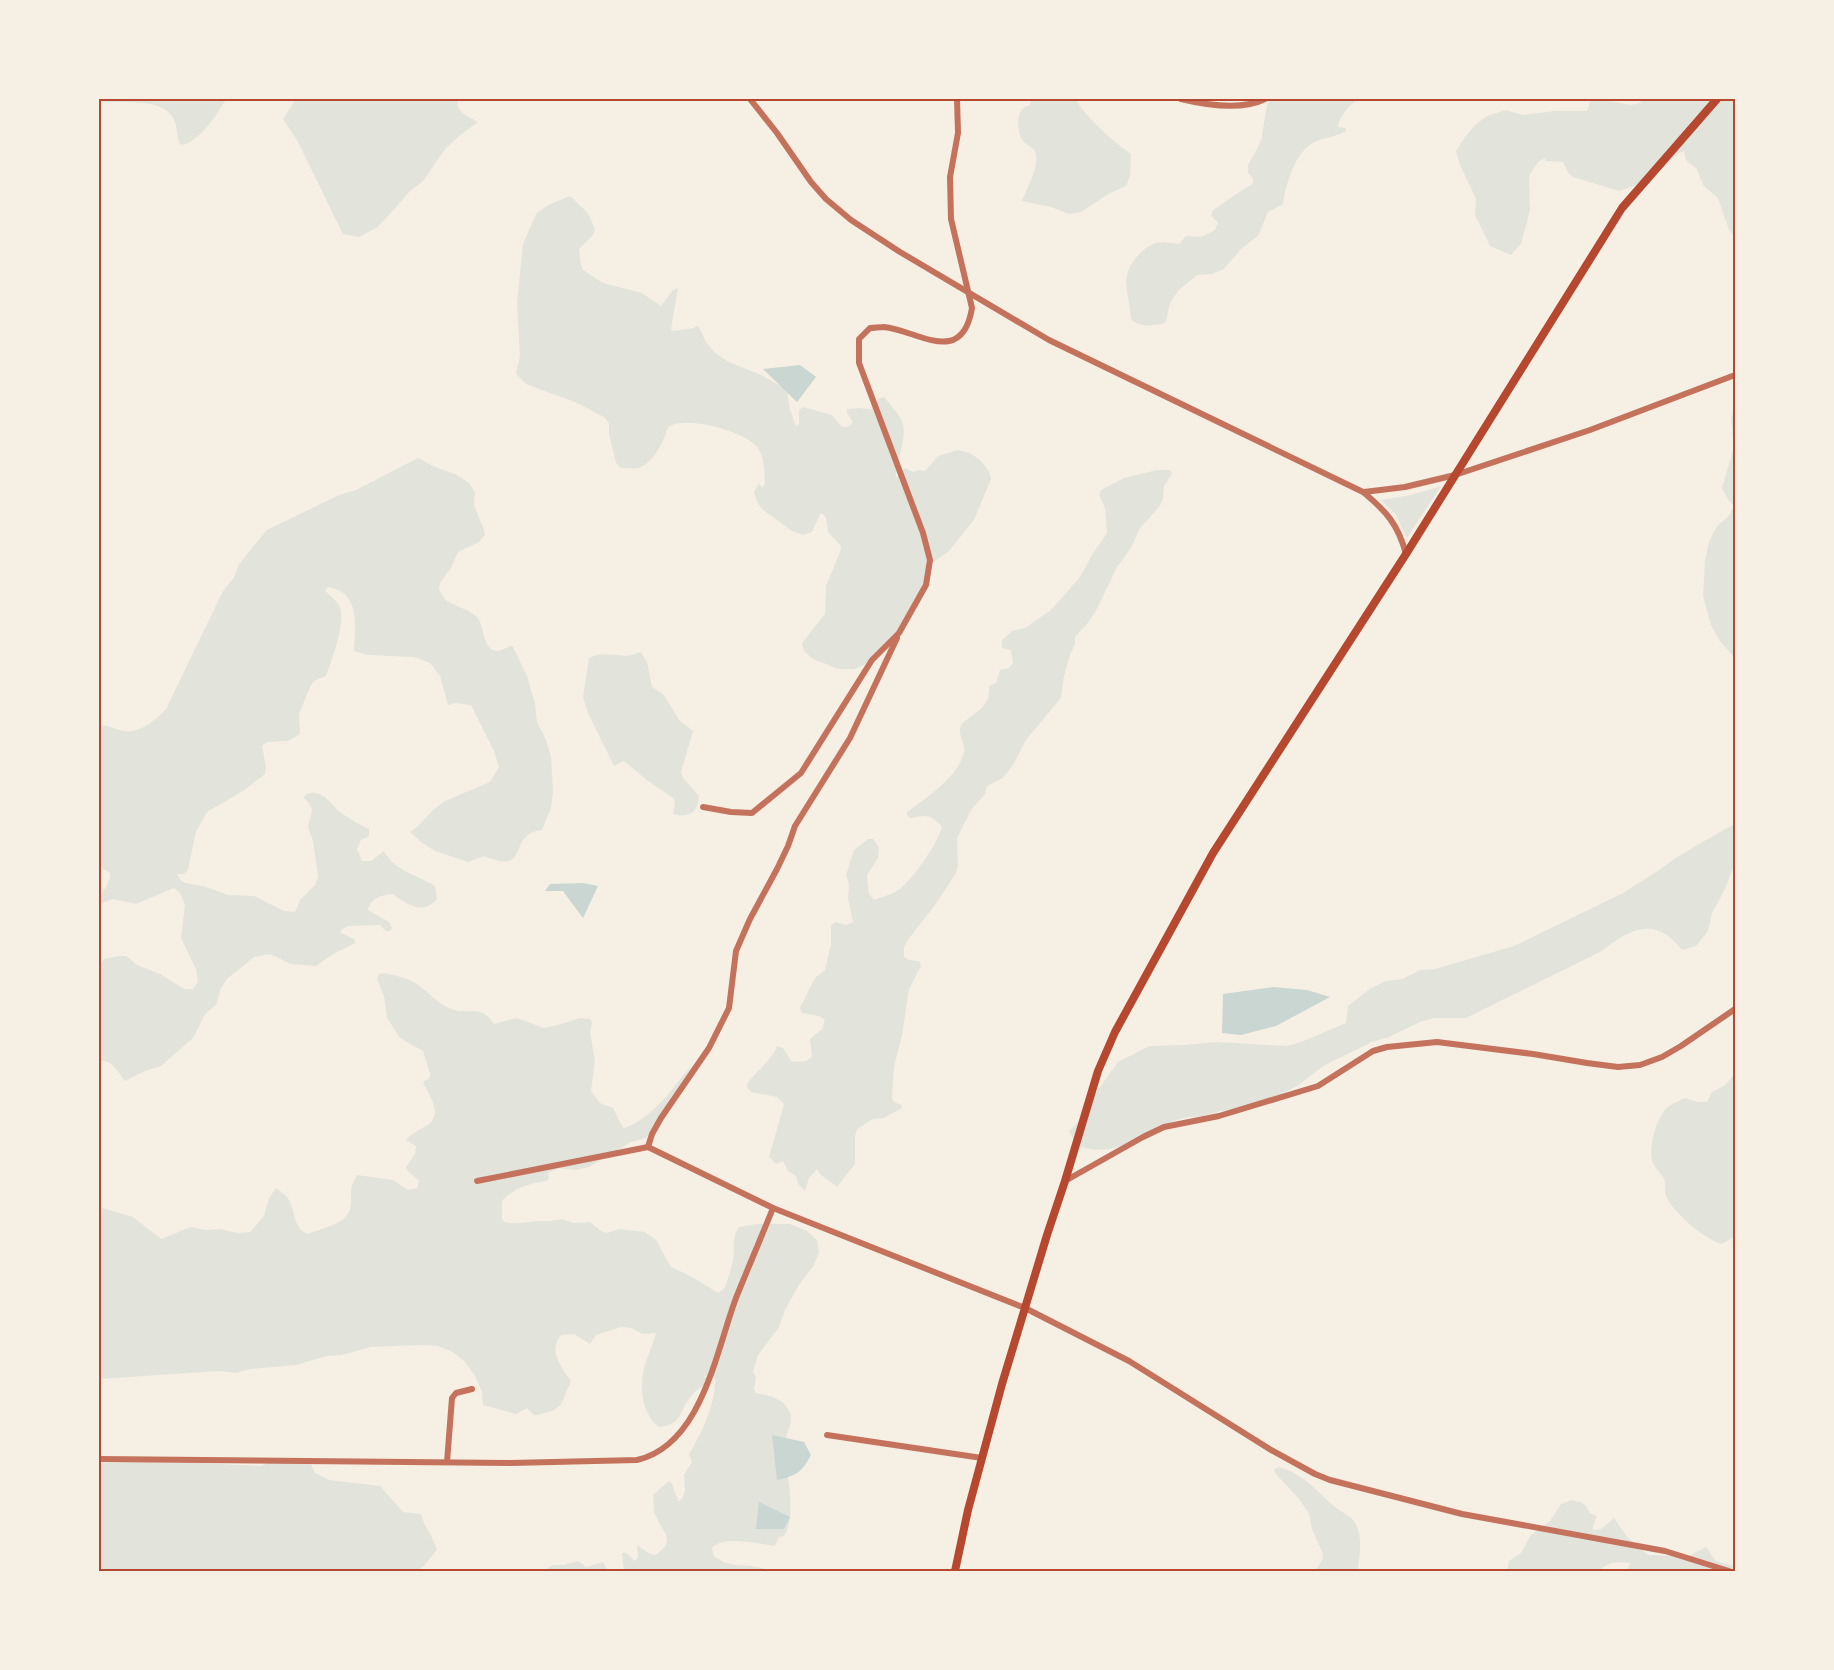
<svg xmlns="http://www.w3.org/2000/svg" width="1834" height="1670" viewBox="0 0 1834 1670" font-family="Rubik,sans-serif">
<rect width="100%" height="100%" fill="#f6efe4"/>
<!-- green -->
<g fill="#e2e4dc">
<path d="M99 99H226C218 113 199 143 181 145L179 142C177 134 177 122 171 115 158 98 119 103 99 102Z"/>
<path d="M296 99H457C457 113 467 116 478 122L459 136 445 149 423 181 411 190 378 227 359 237 343 234 297 140 283 119Z"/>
<path d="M1032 99H1075C1090 121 1109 138 1131 154L1130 176 1126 186 1108 194 1081 212 1069 214 1051 207 1022 201C1027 188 1038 169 1036 155 1035 147 1027 146 1023 141 1018 135 1016 116 1022 109 1024 107 1027 106 1030 105Z"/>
<path d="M1268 99H1359C1349 105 1340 115 1338 127L1346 128V131C1336 137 1325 137 1315 142 1295 151 1286 184 1283 204L1268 212 1258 236 1241 249 1224 269 1212 274 1197 275 1178 291 1170 303 1166 321 1163 324C1151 325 1140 328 1131 319 1130 307 1127 294 1126 282 1126 266 1142 247 1156 243 1164 241 1172 243 1179 244L1186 236 1201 237 1215 230 1218 222 1211 216 1213 210C1226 202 1239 191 1253 184V178L1248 173V165L1261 141Z"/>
<polygon points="1597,99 1631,105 1640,103 1643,99 1735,99 1735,236 1729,230 1718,198 1703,185 1697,169 1686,160 1684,151 1679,153 1649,181 1619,191 1573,177 1569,174 1563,162 1546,161 1545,158 1538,162 1529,176 1530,210 1521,244 1511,255 1490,246 1475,215 1476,199 1460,165 1456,151 1465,137 1475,125 1487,116 1506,110 1522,115 1555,111 1587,111 1590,102"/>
<path d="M570 196 588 213 595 229 593 235 579 249 581 265 583 270 603 283 642 293 661 306 673 290 678 288 671 329 673 331 694 328 698 325 706 342 715 353 729 362 761 375 787 390 790 410 796 426 799 424V410L803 407 832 415 842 427H848L853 422 847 413V409L859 408 872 409 879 398 884 397C904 421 908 423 900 454 898 462 895 469 896 478L905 468 913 472 920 470 925 471 938 456 958 450 970 453 980 460 989 471 991 479 974 520 948 552 932 563 909 615 892 643 864 665 854 669H838L813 659 804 651 802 643 825 614 826 586 840 552 841 546 828 532 826 518 822 513 820 514 812 532 803 535 792 531 762 509 757 502 754 492 759 483 762 488 765 484C764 473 765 458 758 448 746 432 691 417 672 425 667 427 667 431 665 436 660 448 652 463 639 468 634 469 627 468 621 468L616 463 609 434V423L604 417 577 403 526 384 516 374 520 356 517 302 523 244 536 214 548 205Z"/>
<polygon points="1735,406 1735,658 1719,640 1711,625 1703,596 1705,560 1709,542 1717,526 1728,517 1734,506 1728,499 1722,488 1734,447 1731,418"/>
<path d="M418 458 435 467 457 475 469 483 475 492 474 505 484 530 485 535 479 542 458 552 451 568 440 583 439 589C441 593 444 598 447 601 457 607 468 609 477 617 484 625 482 640 490 648 497 655 505 648 512 645L527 676 535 704 537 722 546 740 551 757 553 792 551 808 542 830C505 834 533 876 484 856L468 862 435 851 421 842 410 832 418 826 434 809 445 801 490 782 499 767 494 751 471 705 455 703 448 705 440 676 430 663 414 657 368 655 354 651C355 625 361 593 328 587L325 591C330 595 336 600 339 605 347 620 332 660 326 676L314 681 310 687 299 714 300 734 288 741 267 742 262 746 266 767 265 774 243 791 207 812 196 832 188 870 184 874H177L180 879 185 883 203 886 228 895 254 896 284 911 295 912 300 900 315 885 318 877 313 841 308 827 312 810 309 803 304 798 305 795C323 786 331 807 344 815 352 820 360 825 369 829V836L361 840 357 849 362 861H371L384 851C394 871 418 875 435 886L437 899C423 916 406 904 393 894 382 895 370 898 368 910L389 922 392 928 390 931H386L380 925 348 926 341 930V933L354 939 355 943 335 953 316 966 291 964 270 954 254 957 227 979 221 988 216 1005 205 1014 193 1038 161 1066 145 1071 125 1081C118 1072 112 1059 99 1061V966L104 959 119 956H126L137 965 160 974 184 989H193L198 982 196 969 181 938 185 905 180 893 174 888 136 904 113 899 99 904C99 892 111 885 110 873L103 869 99 863V725C108 725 115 729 123 731 139 734 156 720 166 709L223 591 233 579 239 564 267 530 339 495 356 490Z"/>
<path d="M1157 470H1170L1172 474 1164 486 1163 499 1160 506 1140 528 1131 548 1117 567 1097 609 1087 624 1075 637V644L1070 655 1064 676 1061 698 1026 740 1013 765 1003 778 987 786 985 794 971 810 957 838 958 865 956 873 935 905 910 937 904 947V957L909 960 919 961 921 966 909 989 902 1035 894 1067 892 1098 894 1102 901 1105 902 1108 884 1118 873 1119 857 1129 855 1136V1164L837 1187 821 1175 817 1169 809 1178 805 1191 798 1184 796 1176 788 1171 783 1161 776 1164 769 1157 784 1104 777 1097 751 1092 748 1089 747 1084C757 1070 770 1063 777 1046L783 1048 792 1062 806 1061 812 1057 810 1039 822 1029 825 1020 819 1016 802 1013 800 1008 815 978 825 970 831 944V926L835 922 846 925 853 922 848 899 849 884 846 875 854 850 868 839H873L879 847 878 858 867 875 869 894 874 900C882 897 893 894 900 889 915 876 936 846 942 827 930 814 927 815 910 818L907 815V812C928 796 957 779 964 752 966 743 957 735 961 725 962 723 966 720 968 719 981 708 990 705 989 686L996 683 1000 670 1009 668 1013 663 1011 650 1002 648V640L1012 631 1025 628 1051 610 1080 577 1092 555 1107 533 1105 508 1099 495 1101 490 1124 478Z"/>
<polygon points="1441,486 1407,538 1396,515 1381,500 1411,495"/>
<path d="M641 652 647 662 652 687 664 695 679 720 693 731 681 772 683 778 699 796C698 812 689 819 673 814L675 802 673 798 648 781 624 761 614 766 588 713 583 697 589 658C601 652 613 655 626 656 631 656 636 653 641 652Z"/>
<path d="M1735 824V863L1724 891 1712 913 1708 931 1696 946 1682 950C1655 915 1630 929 1600 952L1466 1018H1434L1420 1022 1389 1037 1372 1042 1325 1065 1297 1086 1251 1109 1220 1111 1203 1116 1188 1117 1173 1121 1127 1144 1110 1149 1095 1150 1077 1146 1069 1131 1082 1118 1090 1101 1118 1062 1149 1046 1184 1045 1217 1042 1287 1046 1301 1042 1346 1023 1348 1006 1371 988 1386 981 1402 979 1420 970 1435 969 1514 946 1625 892C1634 885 1644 880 1653 874 1663 868 1671 860 1681 855 1698 844 1716 834 1735 824Z"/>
<path d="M384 973C393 975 403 977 412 981 426 989 436 1003 451 1009 470 1016 480 1003 494 1024L517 1018 544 1028 558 1025 580 1018 590 1019 592 1022 590 1032 595 1061 591 1091 600 1103 613 1108 623 1128C638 1126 661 1103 671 1091 678 1083 684 1072 693 1066L646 1138 631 1142 589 1167 577 1170 559 1168 548 1173 549 1179 546 1181C528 1184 515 1187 502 1201V1219L504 1222C517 1225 525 1222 538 1221 547 1221 553 1221 562 1219L573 1223 590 1222 601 1231 607 1233 620 1229 645 1232 656 1240 671 1267 694 1278 718 1293 724 1289C728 1279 731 1270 733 1260 735 1246 731 1240 739 1227L757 1224H790L807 1231 817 1240 819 1252 814 1265 799 1285 785 1310 779 1327 758 1355 753 1372 756 1377 754 1389 756 1393C769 1395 785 1399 790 1413 794 1423 785 1434 785 1444 785 1468 798 1515 784 1536L779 1537 775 1546C758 1544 723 1535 712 1548L714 1556C733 1571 749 1561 769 1571H624L622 1553H626L635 1561 638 1557 637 1545 650 1554 655 1555C678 1540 662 1533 655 1514 653 1509 654 1501 653 1495L669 1481 672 1484 678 1501 682 1499 685 1491 684 1475 692 1462 689 1454C701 1435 716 1403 715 1379L710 1375 704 1376 708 1380V1382C703 1386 696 1390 692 1395 679 1410 683 1425 659 1427 641 1414 639 1385 645 1365 648 1354 653 1344 656 1333L643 1334 631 1328 621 1327 596 1335 590 1344 574 1334 561 1335C548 1350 561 1368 571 1381L561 1405 554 1410 538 1415H534L527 1408 516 1414 483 1405 482 1392 475 1376 465 1362 453 1352 438 1346 421 1345 371 1347 342 1355 327 1356 296 1365 250 1369 236 1373 219 1371 99 1379V1207L133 1217 161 1239 191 1227 206 1230 220 1229 238 1233 250 1232 264 1216 269 1198 276 1188C279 1190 284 1194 287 1197 296 1209 292 1228 308 1234 323 1227 351 1225 351 1202 351 1188 350 1188 357 1175L393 1180 408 1190 417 1188 419 1181 408 1171 406 1167 415 1154 416 1146 406 1140C412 1133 419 1130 426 1126 444 1116 430 1096 423 1083L424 1081 429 1079 430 1074 423 1051 400 1038 387 1018 384 996 377 979 379 974Z"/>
<path d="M1735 1074V1237L1721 1244C1704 1238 1673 1213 1666 1196 1664 1191 1666 1187 1665 1182 1664 1175 1656 1170 1653 1163 1647 1150 1657 1115 1668 1107 1673 1103 1679 1101 1685 1098L1697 1102H1707L1712 1092 1725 1085Z"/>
<path d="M280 1458 309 1459 315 1473 329 1480 380 1486 403 1512 421 1514C424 1528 433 1535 437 1550L424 1566 417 1571H99V1463L161 1461 261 1466Z"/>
<path d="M1278 1467C1302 1472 1317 1492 1335 1507 1341 1512 1351 1516 1354 1521 1363 1535 1360 1553 1358 1568L1360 1571H1315L1322 1560 1323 1554 1312 1529 1309 1514 1300 1500 1276 1474 1274 1470Z"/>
<path d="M1571 1500C1581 1502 1586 1503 1590 1513L1597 1516 1592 1530 1601 1529 1614 1518 1627 1537 1648 1555 1689 1556 1706 1547 1716 1561 1731 1565 1735 1568V1571H1627L1630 1563C1619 1561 1606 1562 1599 1571H1507L1509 1561 1521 1553 1531 1535 1550 1521 1561 1504Z"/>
<polygon points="578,1561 586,1567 603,1562 608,1571 544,1571 552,1565 563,1565"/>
</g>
<!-- water -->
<g fill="#c9d6d2">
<polygon points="800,365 816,377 797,402 763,369"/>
<polygon points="583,883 598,886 583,918 563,891 545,891 550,884"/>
<polygon points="1273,987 1307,990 1330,997 1276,1026 1241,1035 1222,1033 1223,994"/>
<path d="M772 1435 804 1442 811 1455C802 1472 796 1476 777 1480Z"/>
<polygon points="759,1502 790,1517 784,1529 756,1529"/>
</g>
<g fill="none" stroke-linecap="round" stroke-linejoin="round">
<!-- minor -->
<g stroke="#c5725c" stroke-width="6">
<path d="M750 99 777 133 811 182 826 199 851 220 900 252 1049 340 1363 492C1386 511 1398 524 1406 554"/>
<path d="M1181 99C1206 105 1241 111 1265 99"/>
<polyline points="1364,492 1405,487 1455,475 1590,430 1735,375"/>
<path d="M703 807 731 812 752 813 801 773 872 660 899 633 926 585 930 560 923 533 859 363V339L870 328C874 328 880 327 884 327 917 330 962 368 972 308L951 219 950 177 958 133 957 99"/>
<polyline points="648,1147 773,1208 1025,1308 1129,1361 1271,1450 1315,1474 1330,1480 1462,1514 1665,1551 1729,1571"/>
<polyline points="648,1147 652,1134 661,1118 709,1048 729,1008 736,951 750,919 777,869 788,846 795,826 850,738 897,638"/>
<polyline points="477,1181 648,1147"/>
<polyline points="1065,1181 1143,1137 1164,1127 1219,1116 1318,1086 1373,1051 1387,1047 1437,1042 1533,1054 1587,1063 1618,1067 1640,1065 1662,1057 1681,1046 1735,1009"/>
<polyline points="827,1435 982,1458"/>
<path d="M99 1459 511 1463 637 1460C702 1445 716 1351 736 1298 748 1268 761 1238 773 1208"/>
<polyline points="447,1462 452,1398 456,1393 472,1389"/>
</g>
<!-- secondary -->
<polyline stroke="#b5482f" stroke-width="8" points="955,1571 968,1510 1002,1384 1047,1235 1065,1181 1098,1071 1115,1032 1213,853 1406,554 1622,208 1717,99"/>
</g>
<!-- border -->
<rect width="1834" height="1670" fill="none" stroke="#f6efe4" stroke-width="201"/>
<rect x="100" y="100" width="1634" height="1470" fill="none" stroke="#b5482f" stroke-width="2"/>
</svg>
